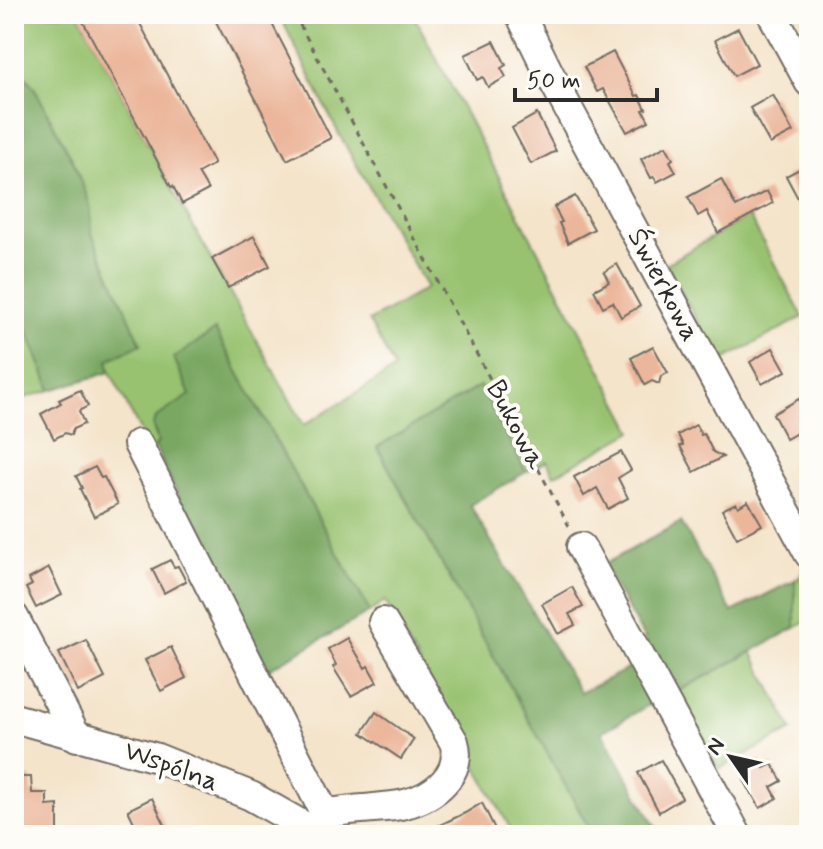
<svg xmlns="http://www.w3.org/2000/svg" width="823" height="849" viewBox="0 0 823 849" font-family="Mynerve,sans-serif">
<rect width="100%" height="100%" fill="#fdfcf7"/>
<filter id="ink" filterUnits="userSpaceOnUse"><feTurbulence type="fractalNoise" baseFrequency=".0125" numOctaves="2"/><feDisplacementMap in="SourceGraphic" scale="16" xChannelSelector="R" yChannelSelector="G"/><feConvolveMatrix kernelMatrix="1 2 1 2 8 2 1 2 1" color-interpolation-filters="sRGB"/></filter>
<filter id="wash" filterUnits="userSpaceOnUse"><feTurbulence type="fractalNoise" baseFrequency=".006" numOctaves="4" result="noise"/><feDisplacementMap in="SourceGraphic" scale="32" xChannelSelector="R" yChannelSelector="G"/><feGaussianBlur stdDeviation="1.8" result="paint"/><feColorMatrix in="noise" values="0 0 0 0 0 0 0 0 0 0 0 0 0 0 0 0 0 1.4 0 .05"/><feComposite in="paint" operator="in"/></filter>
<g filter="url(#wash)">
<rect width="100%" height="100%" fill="#f4e4ca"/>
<!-- green -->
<g fill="#98c26f" stroke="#62764d" stroke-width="2">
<polygon points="14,14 79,14 171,187 304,425 395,369 369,321 427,288 339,134 279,14 413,14 633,431 554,475 547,461 526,472 480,386 377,447 593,835 514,835 385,601 370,612 215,330 190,395 153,428 158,442 151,452 110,372 108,360 141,344 92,234 90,205 74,163 34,87 14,64"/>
<polygon points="749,216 803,317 720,362 666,264"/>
<polygon points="14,296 51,390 14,401"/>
<polygon points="808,567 809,620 795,628 795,580 800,577 804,568"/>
<polygon points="752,652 792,730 719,769 675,693"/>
</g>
<!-- forest -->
<g fill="#7aa862" stroke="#526a46" stroke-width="2">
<polygon points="14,64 34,87 74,163 90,205 92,234 141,344 108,360 110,372 51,390 14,296"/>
<polygon points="215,330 370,612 263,672 155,447 158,442 153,424 157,417 190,395 174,358"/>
<polygon points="480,386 526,472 470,505 580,693 628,669 632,661 658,707 649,705 602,732 660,835 593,835 377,447"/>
<polygon points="681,522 732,612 795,580 795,628 675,693 603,565"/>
</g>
<g id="blocks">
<!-- building -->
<g fill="#ebb69a">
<polygon points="79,14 135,14 214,164 198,173 208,190 182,204 173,186 171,187"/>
<polygon points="212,14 267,14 331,138 287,160"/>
<polygon points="738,28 757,64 734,76 715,40"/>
<polygon points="494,41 506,65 501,68 506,77 488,87 483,77 477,80 465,55"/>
<polygon points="613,52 636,96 639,95 646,109 643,110 649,121 627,132 603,89 597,92 584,67"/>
<polygon points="773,95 793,132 770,144 750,108"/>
<polygon points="537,114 556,151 531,164 512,128"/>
<polygon points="666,146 673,159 670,161 676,172 657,182 654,177 651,178 641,159"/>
<polygon points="809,164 809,219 786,176"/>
<polygon points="721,179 736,207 767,191 773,203 718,233 707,211 698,216 688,197"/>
<polygon points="575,196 594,229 568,243 559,223 562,222 554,207"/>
<polygon points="254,236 270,266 228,288 212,259"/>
<polygon points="617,264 640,306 621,317 613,302 603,307 594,290 609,282 604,272"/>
<polygon points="653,346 668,373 661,376 659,384 652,381 645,385 631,358"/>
<polygon points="773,348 786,371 762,384 750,362"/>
<polygon points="80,390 88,406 79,411 84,424 73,429 71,435 65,433 54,439 41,414 61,403 59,400"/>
<polygon points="799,399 809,418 809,426 786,439 773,414"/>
<polygon points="696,425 701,435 704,434 713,452 723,457 694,472 680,446 683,445 678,435"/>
<polygon points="621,452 631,470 618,478 628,498 608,509 597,488 584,496 574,477"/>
<polygon points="95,467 101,478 104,477 118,504 94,517 80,489 82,488 76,476"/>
<polygon points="748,501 762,525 737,538 722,510 736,503 738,507"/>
<polygon points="170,560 174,567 178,566 186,581 164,593 152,569"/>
<polygon points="49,568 62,595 36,608 26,588 32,585 29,579"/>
<polygon points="572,587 583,607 569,614 575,625 558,634 542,604"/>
<polygon points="347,638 356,654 357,654 365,668 368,666 377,682 351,696 333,667 336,665 328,649"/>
<polygon points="86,640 105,678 78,692 59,653"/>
<polygon points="171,647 186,678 161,691 145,660"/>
<polygon points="376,712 414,739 401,759 362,733"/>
<polygon points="759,759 764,768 772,764 782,781 771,787 777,798 760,808 744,780 748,777 743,768"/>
<polygon points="661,760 682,798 659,812 638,773"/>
<polygon points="14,777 31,777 32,793 47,793 47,806 58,805 58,835 14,835"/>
<polygon points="152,798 170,835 140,835 128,810"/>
<polygon points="482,803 498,835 419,835 465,813"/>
</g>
</g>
</g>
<g filter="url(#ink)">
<use href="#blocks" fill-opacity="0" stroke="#716c63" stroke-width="2"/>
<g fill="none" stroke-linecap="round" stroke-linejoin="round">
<defs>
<g id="minor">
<polyline points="520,14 549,73 809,554"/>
<polyline points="772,14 809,82"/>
<polyline points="138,444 324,812 322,825 316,833"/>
<polyline points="581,547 737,835"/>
<polyline points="14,617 77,737"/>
<polyline points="14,718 157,758 251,796 320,835"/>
<path d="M324 812H336C358 808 382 809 405 804 433 797 464 774 454 742L383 622"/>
</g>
</defs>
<!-- minor casing -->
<use href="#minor" stroke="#716c63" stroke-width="32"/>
<!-- path -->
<polyline stroke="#716c63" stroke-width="3" stroke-dasharray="6 6" stroke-linecap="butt" points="294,14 569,526"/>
<!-- minor -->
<use href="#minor" stroke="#fff" stroke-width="28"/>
</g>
</g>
<g text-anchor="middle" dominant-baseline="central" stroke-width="8" stroke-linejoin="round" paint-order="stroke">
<!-- street labels -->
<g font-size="28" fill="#2b2b2b" stroke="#fdfcf7">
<text transform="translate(663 285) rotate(62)">Świerkowa</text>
<text transform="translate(515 425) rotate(62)">Bukowa</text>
<text transform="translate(171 767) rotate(20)">Wspólna</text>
</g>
</g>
<!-- margin -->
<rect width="823" height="849" fill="none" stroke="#fdfcf7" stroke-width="48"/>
<!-- north arrow -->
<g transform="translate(731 757) rotate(304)" stroke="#fdfcf7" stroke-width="6" paint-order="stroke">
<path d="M0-6L14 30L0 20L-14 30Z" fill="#2b2b2b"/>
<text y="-12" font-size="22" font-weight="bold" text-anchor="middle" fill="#2b2b2b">N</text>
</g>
<!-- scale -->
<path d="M515 88v12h142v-12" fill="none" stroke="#2b2b2b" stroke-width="4"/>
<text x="527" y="88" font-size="24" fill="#2b2b2b" stroke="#fdfcf7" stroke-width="6" paint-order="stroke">50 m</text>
</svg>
